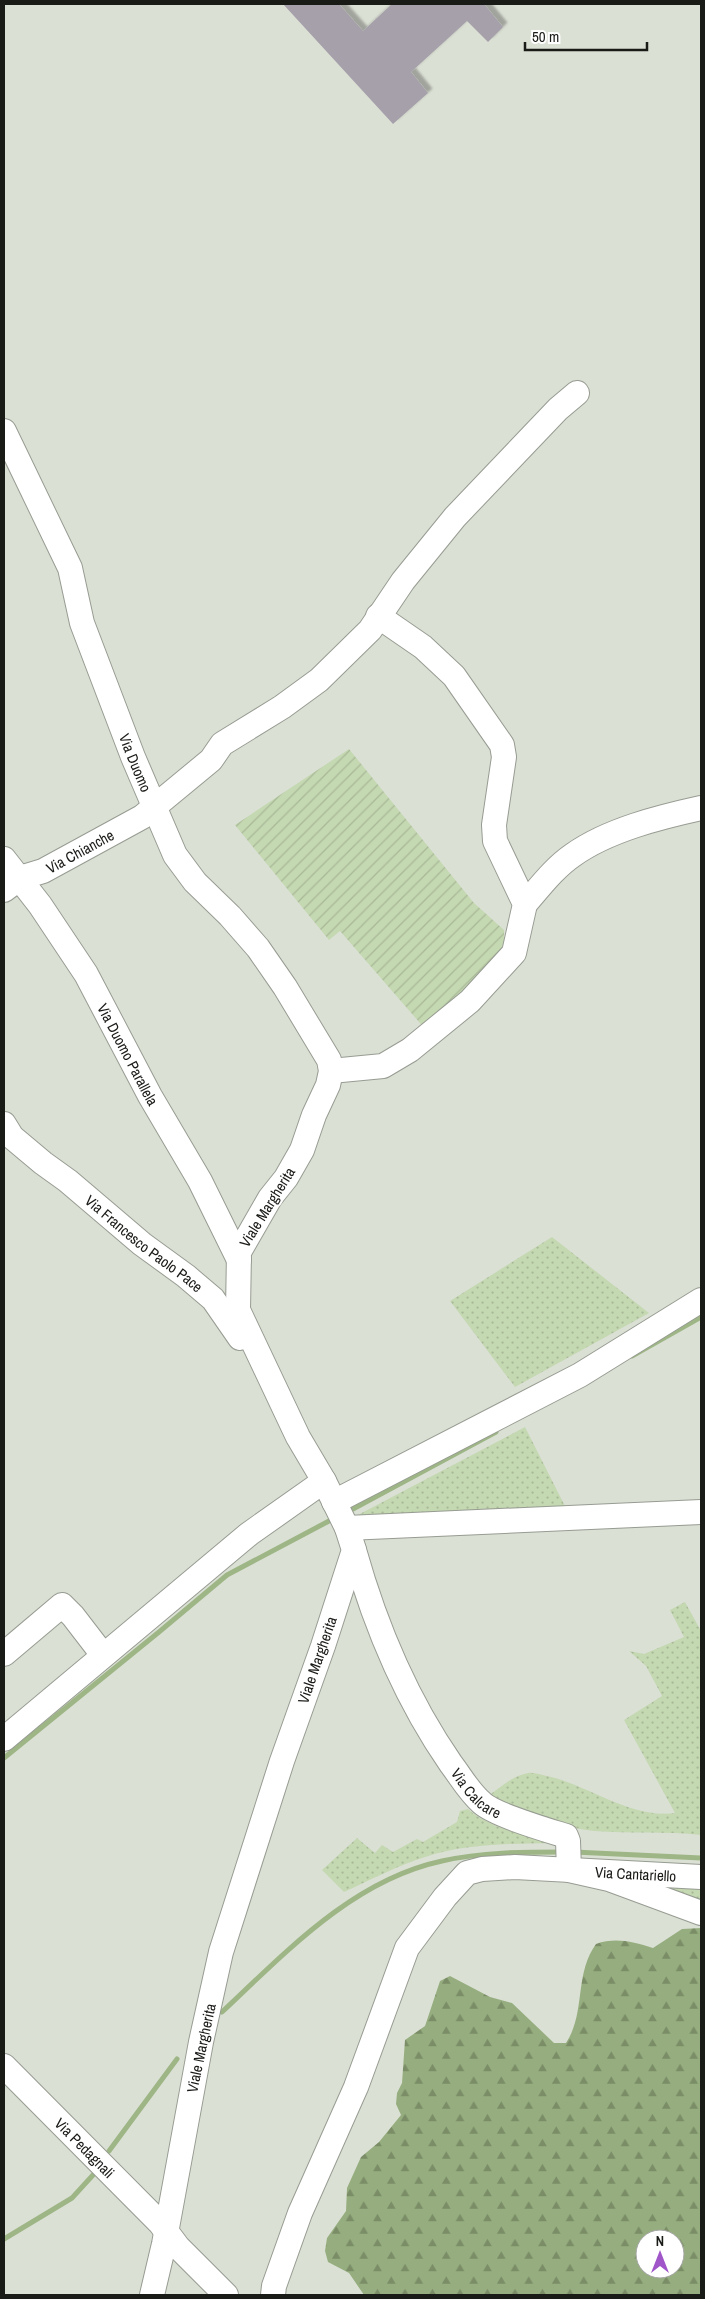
<svg xmlns="http://www.w3.org/2000/svg" width="705" height="2299" viewBox="0 0 705 2299" font-family="'Archivo Narrow',sans-serif">
<defs>
<pattern id="grass-dots" width="8" height="8" patternUnits="userSpaceOnUse" patternTransform="scale(1.25)"><rect width="8" height="8" fill="#c4d8b1"/><path d="M2 2h.1M6 6h.1" fill="none" stroke="#a8b998" stroke-width="1.8" stroke-linecap="round"/></pattern>
<pattern id="forest-firs" width="22" height="20" patternUnits="userSpaceOnUse" patternTransform="scale(1.25)"><rect width="22" height="20" fill="#96ae7f"/><path d="M5 1l3.5 6h-7zM16 11l3.5 6h-7z" fill="#7a8d67"/></pattern>
<pattern id="garden-furrows" width="10" height="10" patternUnits="userSpaceOnUse" patternTransform="scale(1.25)"><rect width="10" height="10" fill="#c4d8b1"/><path d="M-1 1l2-2M0 10L10 0M9 11l2-2" fill="none" stroke="#a8b998"/></pattern>
<filter id="shadow"><feDropShadow dx="4.5" dy="-4.5" stdDeviation="1" flood-color="#0004"/></filter>
</defs>
<rect width="100%" height="100%" fill="#dbe0d5"/>
<!-- grass -->
<g fill="url(#grass-dots)">
<polygon points="552,1237 649,1313 515,1387 450,1301"/>
<polygon points="525,1427 569,1514 356,1516"/>
<path d="M685 1602 701 1631V1835C666 1831 629 1834 594 1831 557 1827 520 1814 488 1796 501 1787 512 1776 528 1773 534 1772 541 1775 547 1776 589 1785 630 1819 675 1813L624 1720 662 1696 646 1666 629 1651 644 1654 684 1637 670 1610Z"/>
<path d="M468 1809C490 1829 527 1835 555 1843 511 1844 467 1843 425 1857 397 1866 370 1880 344 1892L322 1870 357 1838 375 1853 382 1845 393 1852 417 1839 423 1842 457 1822 460 1811Z"/>
<polygon points="624,1878 701,1885 701,1903"/>
</g>
<!-- forest -->
<path fill="url(#forest-firs)" fill-rule="evenodd" d="M701 1928V2295H364L349 2273 328 2262 325 2251 327 2238 346 2211 347 2188 361 2157 379 2142 401 2115 396 2104 397 2093 402 2083 405 2040 425 2026 440 1981 450 1976 490 1997 512 2003 554 2043H566C586 2013 574 1974 596 1944 616 1937 633 1942 653 1948L682 1929ZM645 2239H675V2269H645Z"/>
<!-- garden -->
<polygon fill="url(#garden-furrows)" points="349,749 474,903 504,930 504,941 496,965 426,1030 340,931 329,940 235,825"/>
<g fill="none" stroke-linecap="round" stroke-linejoin="round">
<!-- stream -->
<g stroke="#9eb686" stroke-width="5">
<polyline points="632,1356 701,1317"/>
<polyline points="353,1509 496,1432"/>
<polyline points="4,1758 159,1632 227,1575 329,1521"/>
<polyline points="574,1852 701,1858"/>
<path d="M222 2012C286 1952 353 1880 442 1861 482 1852 522 1852 563 1852"/>
<polyline points="109,2151 177,2059"/>
<polyline points="4,2239 72,2198 93,2175"/>
</g>
</g>
<!-- building -->
<polygon fill="#a6a0aa" filter="url(#shadow)" points="283,4 339,4 363,31 392,4 484,4 503,27 488,42 467,21 411,72 428,93 393,124"/>
<g fill="none" stroke-linecap="round" stroke-linejoin="round">
<defs>
<g id="minor">
<path id="s1" d="M4 431 70 568 82 623 133 757 175 855 195 882 230 916 258 948 285 987 329 1060 331 1071 328 1085 314 1115 302 1150 286 1178 270 1198 239 1252 238 1310 298 1437 324 1481 347 1528 354 1550 323 1646 282 1761 221 1952 201 2042 164 2244 152 2295"/>
<path id="s2" d="M4 859 40 905 86 974 150 1096 200 1181 239 1260"/>
<path id="s3" d="M4 890 20 878 43 871 142 817 211 760 222 744 282 707 319 680 370 630 403 581 455 517 558 409 577 393"/>
<path d="M525 904C540 887 554 868 573 855 608 830 660 817 701 808"/>
<polyline points="331,1071 383,1066 410,1050 470,1001 514,953 525,904 495,841 494,825 504,757 502,745 454,676 423,647 378,616"/>
<path id="s4" d="M4 1124 12 1137 43 1163 68 1181 142 1244 186 1276 213 1299 240 1338"/>
<polyline points="334,1502 580,1375 701,1300"/>
<polyline points="347,1528 701,1512"/>
<path id="s5" d="M354 1550C375 1625 406 1699 451 1764 461 1777 469 1792 482 1803 495 1815 547 1830 566 1836L568 1841 569 1870 609 1879 701 1913"/>
<polyline points="4,1654 62,1605 73,1616 103,1655"/>
<polyline points="4,1739 249,1534 324,1481"/>
<path id="s6" d="M4 2066 160 2223 178 2247 226 2295"/>
<path id="s7" d="M273 2295 274 2286 300 2213 356 2087 407 1948 445 1897 467 1873 482 1869 515 1867 701 1877"/>
</g>
</defs>
<!-- minor casing -->
<use href="#minor" stroke="#979c92" stroke-width="26"/>
<!-- minor -->
<use href="#minor" stroke="#fff" stroke-width="24"/>
</g>
<g text-anchor="middle" dominant-baseline="central" stroke-width="4" stroke-linejoin="round" paint-order="stroke">
<!-- street labels -->
<g font-size="15" fill="#191b17" stroke="#fff">
<text stroke="none"><textPath href="#s1" startOffset="358">Via Duomo</textPath></text>
<text stroke="none"><textPath href="#s3" startOffset="86">Via Chianche</textPath></text>
<text stroke="none"><textPath href="#s2" startOffset="232">Via Duomo Parallela</textPath></text>
<text transform="translate(267 1207) rotate(-58)">Viale Margherita</text>
<text stroke="none"><textPath href="#s4" startOffset="185">Via Francesco Paolo Pace</textPath></text>
<text transform="translate(317 1660) rotate(-71)">Viale Margherita</text>
<text stroke="none"><textPath href="#s5" startOffset="275">Via Calcare</textPath></text>
<text stroke="none"><textPath href="#s7" startOffset="638">Via Cantariello</textPath></text>
<text transform="translate(201 2048) rotate(-78)">Viale Margherita</text>
<text stroke="none"><textPath href="#s6" startOffset="115">Via Pedagnali</textPath></text>
</g>
</g>
<!-- border -->
<rect width="705" height="2299" fill="none" stroke="#191b17" stroke-width="10"/>
<!-- north arrow -->
<g transform="translate(660 2254)"><circle r="24" fill="#ffffff" stroke="#a3a4a2"/>
<path d="M0-4L9 19L0 12L-9 19Z" fill="#a056c9"/>
<text y="-8" font-size="14" font-weight="bold" text-anchor="middle" fill="#191b17">N</text>
</g>
<!-- scale -->
<path d="M525 42v8h122v-8" fill="none" stroke="#191b17" stroke-width="2.5"/>
<text x="532" y="42" font-size="15" fill="#191b17" stroke="#ffffff" stroke-width="4" paint-order="stroke">50 m</text>
</svg>
